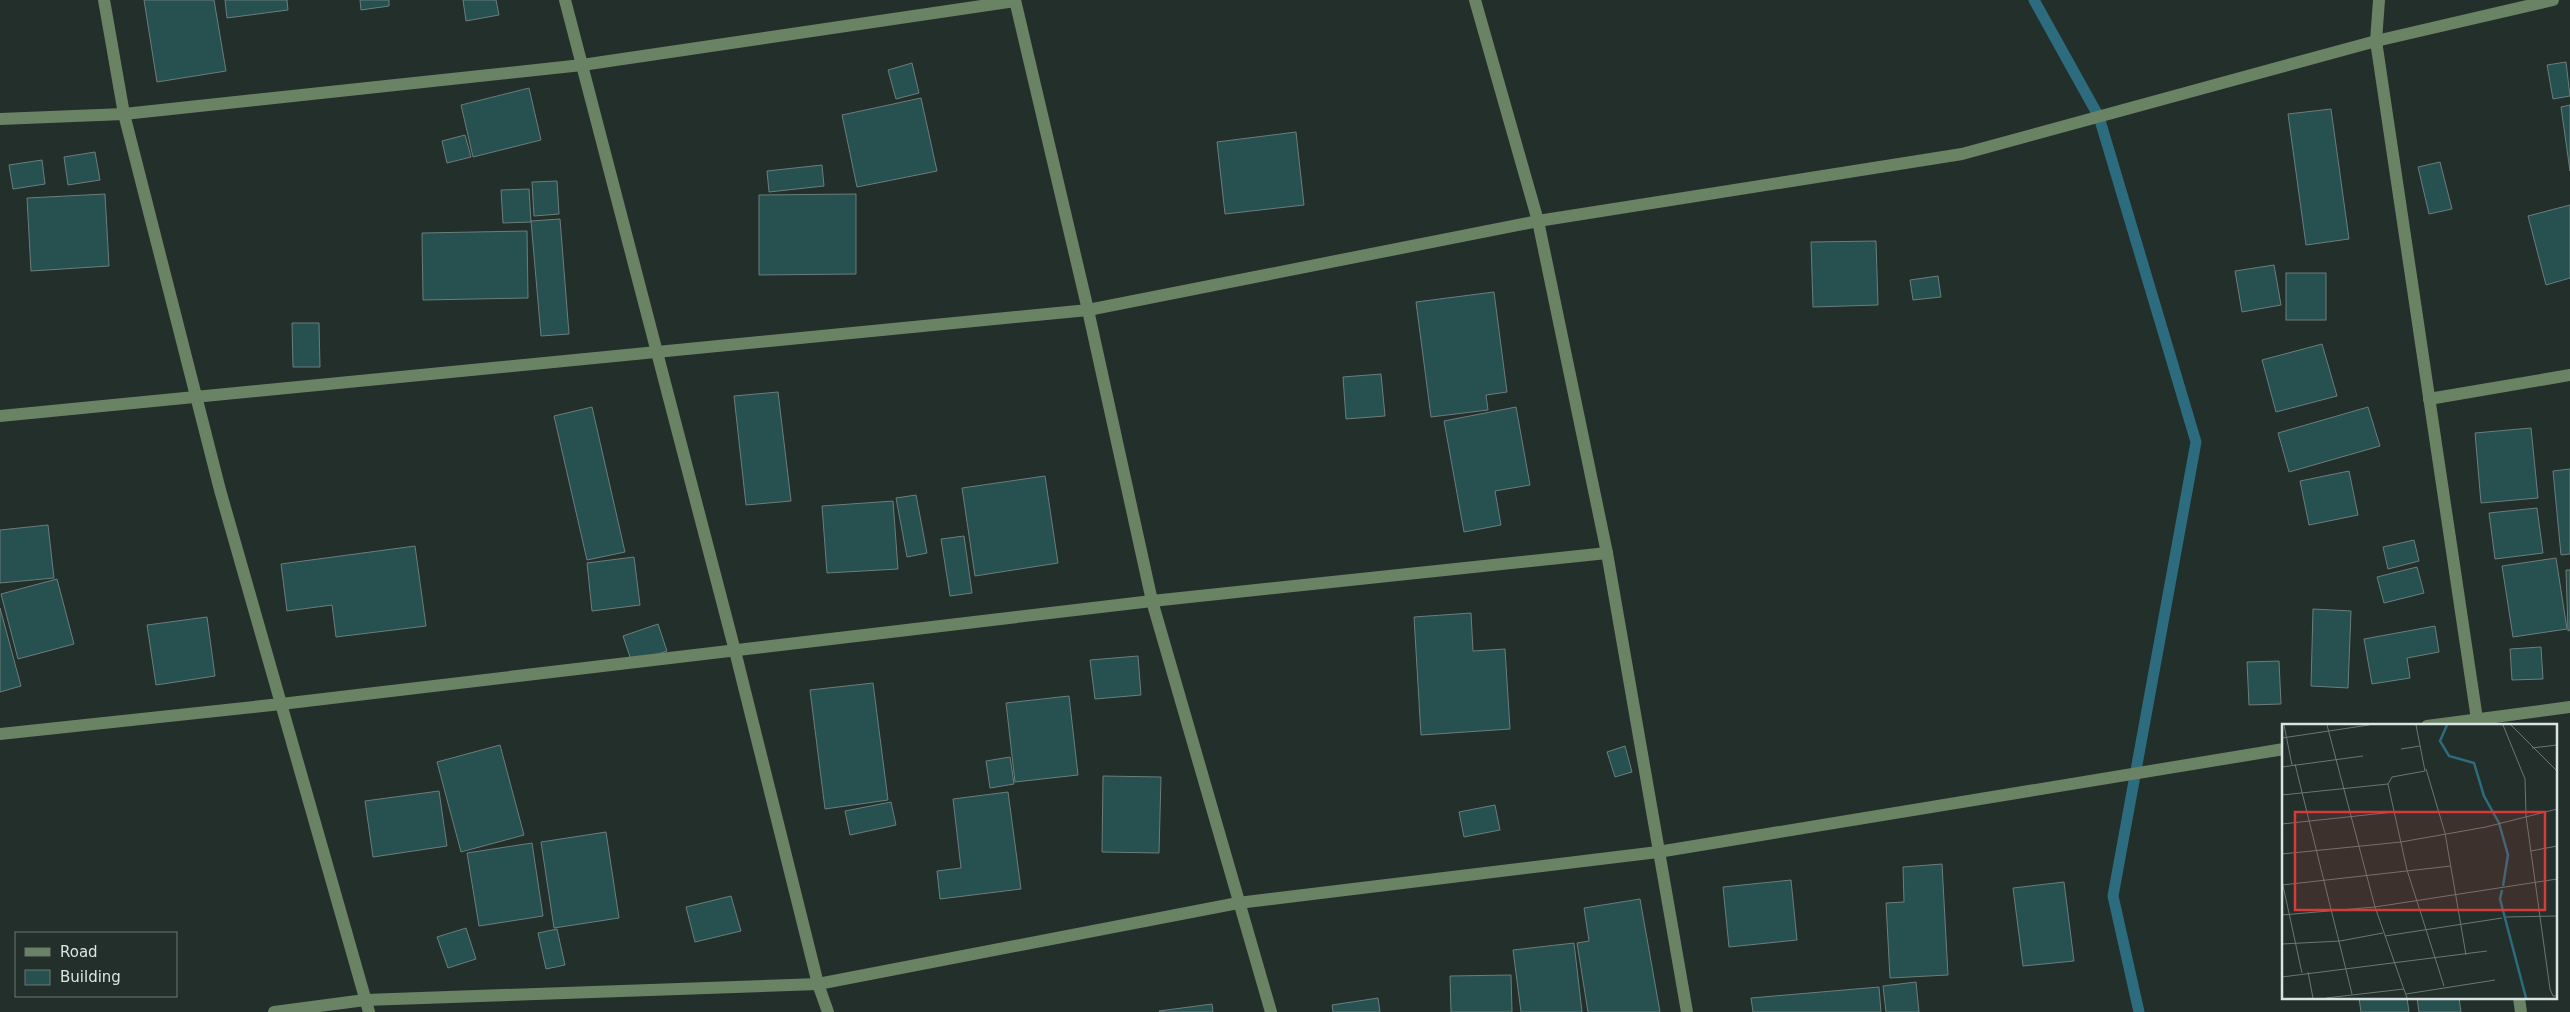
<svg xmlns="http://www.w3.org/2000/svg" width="2570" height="1012" viewBox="0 0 2570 1012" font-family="'DejaVu Sans',sans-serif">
<rect width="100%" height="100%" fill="#222f2a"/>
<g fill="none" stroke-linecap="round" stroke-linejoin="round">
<!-- stream -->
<polyline stroke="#2c6c7e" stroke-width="11" points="2034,0 2099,117 2196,442 2113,896 2139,1012"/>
</g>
<!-- building -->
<g fill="#275150" stroke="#6c7d7c">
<polygon points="144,0 214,0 226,71 157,82"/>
<polygon points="225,0 287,0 288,10 227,18"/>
<polygon points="360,0 389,0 389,6 361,10"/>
<polygon points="463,0 496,0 499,15 466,21"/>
<polygon points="2566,62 2570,96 2553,99 2547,65"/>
<polygon points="912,63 919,93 896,99 888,70"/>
<polygon points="529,88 541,140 473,157 461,105"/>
<polygon points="921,98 937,171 857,187 842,115"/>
<polygon points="2570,105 2570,171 2561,107"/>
<polygon points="2331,109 2349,239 2306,245 2288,114"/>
<polygon points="1296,132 1304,205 1225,214 1217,142"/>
<polygon points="465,135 471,157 447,163 442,141"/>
<polygon points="95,152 100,180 68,185 64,157"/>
<polygon points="42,160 45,184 13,189 9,165"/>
<polygon points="2440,162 2452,209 2429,214 2418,167"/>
<polygon points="822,165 824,186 769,192 767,171"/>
<polygon points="557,181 559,214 534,216 532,182"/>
<polygon points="529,189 531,222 503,223 501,190"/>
<polygon points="105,194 109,266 31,271 27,198"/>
<polygon points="856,194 856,274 759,275 759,195"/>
<polygon points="2570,205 2570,278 2546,285 2528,216"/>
<polygon points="560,219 569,334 541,336 531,221"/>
<polygon points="527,231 528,298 423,300 422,233"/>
<polygon points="1876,241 1878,305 1813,307 1811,242"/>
<polygon points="2274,265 2281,305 2242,312 2235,271"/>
<rect x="2286" y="273" width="40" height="47"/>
<polygon points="1938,276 1941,297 1913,300 1910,280"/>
<polygon points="1494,292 1507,392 1486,395 1488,410 1431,417 1416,302"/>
<polygon points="292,323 319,323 320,367 293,367"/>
<polygon points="2322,344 2337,396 2276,412 2262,360"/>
<polygon points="1381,374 1385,416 1346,419 1343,377"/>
<polygon points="778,392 791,501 746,505 734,396"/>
<polygon points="592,407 625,552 587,560 554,416"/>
<polygon points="1516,407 1530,485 1495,491 1501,525 1464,532 1444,421"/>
<polygon points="2368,407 2380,446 2289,472 2278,433"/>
<polygon points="2531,428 2538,498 2481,503 2475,433"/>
<polygon points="2570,469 2570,554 2561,555 2553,471"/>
<polygon points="2349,471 2358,515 2309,525 2300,481"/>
<polygon points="1045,476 1058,563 975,576 962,488"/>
<polygon points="916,495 927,553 907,557 896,498"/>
<polygon points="893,501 898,569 827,573 822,506"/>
<polygon points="2537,508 2543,553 2495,559 2489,513"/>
<polygon points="48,525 54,578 0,583 0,530"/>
<polygon points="964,536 972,593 950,596 941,539"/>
<polygon points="2414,540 2419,561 2388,569 2383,547"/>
<polygon points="415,546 426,626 336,637 332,605 287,611 281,564"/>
<polygon points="634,557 640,605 592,611 587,563"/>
<polygon points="2556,558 2567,629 2513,637 2502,566"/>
<polygon points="2417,567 2424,593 2384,603 2377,577"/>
<polygon points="2566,570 2570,570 2570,630 2568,631"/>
<polygon points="57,579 74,644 18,659 1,594"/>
<polygon points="0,608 21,686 0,692"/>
<polygon points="2313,609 2351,611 2348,688 2311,686"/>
<polygon points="1471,613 1473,651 1505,649 1510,729 1421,735 1414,617"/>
<polygon points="207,617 215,676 156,685 147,625"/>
<polygon points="658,624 667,651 632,663 623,636"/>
<polygon points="2435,626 2439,652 2407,658 2410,678 2372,684 2364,639"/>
<polygon points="2541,647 2543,679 2512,680 2510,649"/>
<polygon points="1138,656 1141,695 1095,699 1090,660"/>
<polygon points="2279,661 2281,704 2249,705 2247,662"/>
<polygon points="873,683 888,800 825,809 810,690"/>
<polygon points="1069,696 1078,775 1015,782 1006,703"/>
<polygon points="500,745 524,835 461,852 437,762"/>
<polygon points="1625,746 1632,772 1615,777 1607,752"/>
<polygon points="1010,757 1014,784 990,788 986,761"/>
<polygon points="1103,776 1161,777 1159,853 1102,852"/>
<polygon points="439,791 447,846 373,857 365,801"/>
<polygon points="1008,792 1021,889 940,899 937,871 961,868 953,799"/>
<polygon points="891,802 896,825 850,835 845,811"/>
<polygon points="1495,805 1500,830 1464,837 1459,812"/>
<polygon points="606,832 619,918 554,928 541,842"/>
<polygon points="532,843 543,916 479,926 467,853"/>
<polygon points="1942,864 1948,975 1890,978 1886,903 1904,902 1903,867"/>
<polygon points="1791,880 1797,940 1729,947 1723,887"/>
<polygon points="2064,882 2074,961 2023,966 2013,888"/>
<polygon points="731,896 741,931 695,942 686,907"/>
<polygon points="1640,899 1660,1012 1588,1012 1577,943 1589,941 1584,908"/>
<polygon points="466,928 476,959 448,968 437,937"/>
<polygon points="557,929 565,965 546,969 538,933"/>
<polygon points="1574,943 1582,1012 1521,1012 1513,950"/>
<polygon points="1511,975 1512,1012 1451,1012 1450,976"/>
<polygon points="1916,982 1919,1012 1886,1012 1883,986"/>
<polygon points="1879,987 1881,1012 1753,1012 1751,998"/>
<polygon points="1378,998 1380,1012 1333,1012 1332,1005"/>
<polygon points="2359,998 2407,998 2409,1012 2361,1012"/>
<polygon points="2417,998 2459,998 2461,1012 2419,1012"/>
<polygon points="1212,1004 1213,1012 1160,1012 1159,1011"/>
</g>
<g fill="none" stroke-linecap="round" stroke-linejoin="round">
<!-- minor -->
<g stroke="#6a8365" stroke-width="12">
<polyline points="104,0 124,114 220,490 369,1012"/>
<polyline points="565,0 735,651 818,984 828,1012"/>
<polyline points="1015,0 1088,310 1152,601 1271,1012"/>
<polyline points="1475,0 1538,221 1607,553 1687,1012"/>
<polyline points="2379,0 2376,41 2478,726"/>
<polyline points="0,119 124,114 582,65 1015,1"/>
<polyline points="2429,399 2570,375"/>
<polyline points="0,416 1088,310 1538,221 1962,154 2376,41 2553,0"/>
<polyline points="2427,726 2570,707"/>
<polyline points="0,734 281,704 1152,601 1607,553"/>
<polyline points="2519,998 2521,1012"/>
<polyline points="274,1012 365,1000 818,984 1238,903 1658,852 2284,749"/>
</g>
</g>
<!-- overview -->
<g transform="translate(2282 724)">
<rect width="275" height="275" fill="#222f2a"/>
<path fill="none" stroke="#2c6c7e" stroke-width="2.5" d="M165 1 158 17 167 32 192 39 202 72 217 99 226 131 221 162M220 166 218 175 244 274"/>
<path fill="none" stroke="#6c7773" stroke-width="1" d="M2 1 10 41M45 1 93 183 125 274M134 1 143 47 110 53 106 60 125 146 162 262M221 1 243 55 244 92 268 265 271 272H275M229 1 275 47M0 14 87 1M250 24 275 21M119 25 138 22M13 40 70 270M0 43 81 32M144 45 163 109 184 231M0 71 106 60M0 100 112 88M249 127 275 122M0 130 119 118 204 103 275 85M0 157 20 249M0 161 169 142M0 191 93 183 275 155M224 193 275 192M103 212 220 194M0 220 58 217 101 209M26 248 31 274M0 253 205 227M124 270 213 256M44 274 122 265"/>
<path fill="#d63b3a" fill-opacity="0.15" stroke="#d63b3a" stroke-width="2.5" d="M13 88H263V186H13Z"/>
<rect width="275" height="275" fill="none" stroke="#dbe4e0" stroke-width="2.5"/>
</g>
<!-- legend -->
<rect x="15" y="932" width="162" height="65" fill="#222f2a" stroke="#6c7773"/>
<rect x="25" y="948" width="25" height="8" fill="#6a8365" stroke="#6c7773"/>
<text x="60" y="957" font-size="15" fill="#dbe4e0">Road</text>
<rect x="25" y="970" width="25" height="15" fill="#275150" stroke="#6c7773"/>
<text x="60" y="982" font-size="15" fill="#dbe4e0">Building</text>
</svg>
